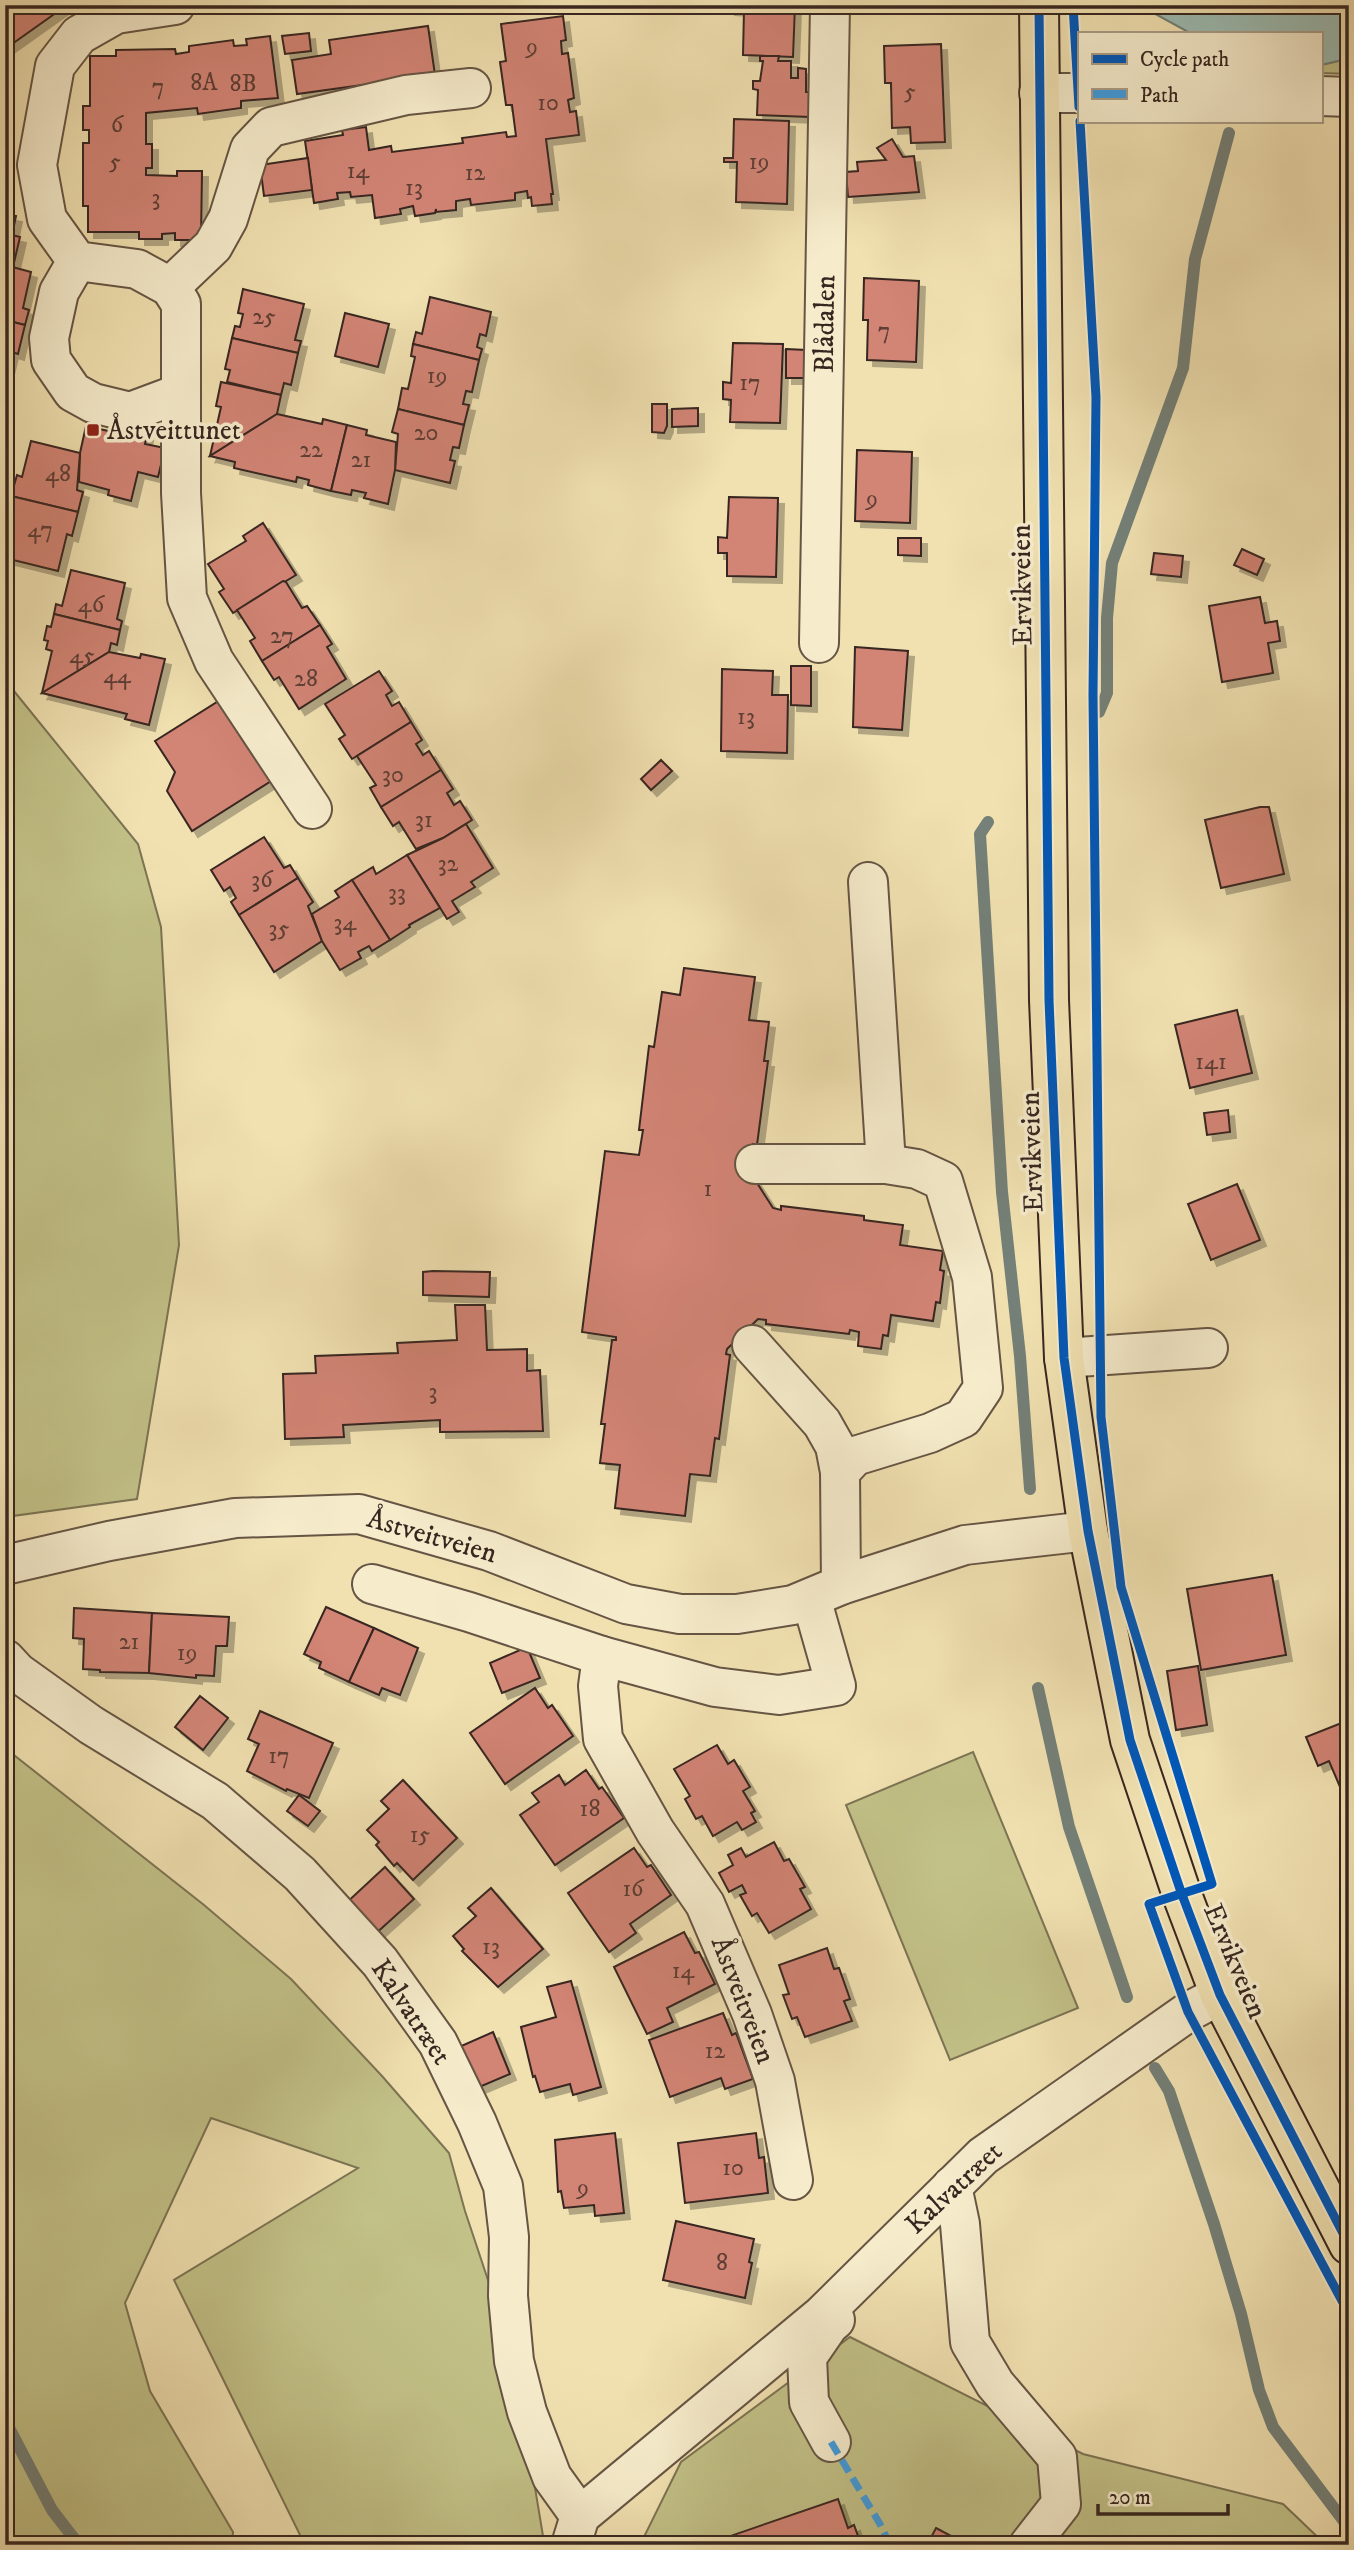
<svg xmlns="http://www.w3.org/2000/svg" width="1354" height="2550" viewBox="0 0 1354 2550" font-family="'IM FELL DW Pica',serif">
<defs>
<filter id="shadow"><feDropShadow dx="6" dy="6" stdDeviation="0" flood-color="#0004"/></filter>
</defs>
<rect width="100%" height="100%" fill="#f1e1b1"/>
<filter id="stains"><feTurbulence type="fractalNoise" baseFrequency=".00286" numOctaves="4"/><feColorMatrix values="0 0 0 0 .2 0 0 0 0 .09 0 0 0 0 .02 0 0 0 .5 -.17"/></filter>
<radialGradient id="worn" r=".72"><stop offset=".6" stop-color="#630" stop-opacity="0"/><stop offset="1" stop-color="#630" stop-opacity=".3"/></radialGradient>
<!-- green -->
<g fill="#c2c187" stroke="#7c7454" stroke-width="2">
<polygon points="1349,52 1349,74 1321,73 1321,65 1342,60"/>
<polygon points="5,680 138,844 161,927 179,1245 137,1499 5,1517"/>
<polygon points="5,1748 204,1905 291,1979 382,2076 449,2153 465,2211 513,2355 544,2542 542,2545 305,2545 174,2280 358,2168 211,2118 125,2303 150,2391 233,2532 232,2545 5,2545"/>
<polygon points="973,1752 1078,2008 950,2060 846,1805"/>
<polygon points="850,2337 1083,2454 1283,2504 1326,2545 640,2545 681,2462"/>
</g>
<!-- water -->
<polygon fill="#9cbcb3" stroke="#748078" stroke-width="2" points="1139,5 1349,5 1349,52 1342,60 1321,65 1321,33 1190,33"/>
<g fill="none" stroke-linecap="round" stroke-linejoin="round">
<!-- stream -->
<g stroke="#748078" stroke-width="12">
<polyline points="1099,712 1107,693 1107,618 1112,563 1183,368 1195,259 1229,133"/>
<polyline points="988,822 980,834 1002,1192 1020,1356 1030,1489"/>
<polyline points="1038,1688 1069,1827 1127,1997"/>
<polyline points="1155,2068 1169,2091 1214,2224 1241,2314 1259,2390 1273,2427 1349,2528"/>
<polyline points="5,2420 52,2510 79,2545"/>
</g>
</g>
<!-- building -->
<g fill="#d28474" stroke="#372620" stroke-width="2" filter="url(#shadow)">
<polygon points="5,5 67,5 5,49"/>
<polygon points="729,5 795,5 793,57 743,55 744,10 729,9"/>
<polygon points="563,16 566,40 561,41 562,54 568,53 574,98 568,100 570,112 576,111 579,135 546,139 553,194 551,194 552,204 532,206 531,197 528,198 527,191 515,193 515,200 471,205 470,199 456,201 456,210 436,212 436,209 435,213 415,216 413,206 400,209 401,214 375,218 372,195 351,197 350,192 337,193 338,199 314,203 305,141 343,135 342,130 366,127 369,150 391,146 392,152 463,143 462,138 506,132 507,137 516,136 512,105 506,105 500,62 506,61 501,24"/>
<polygon points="428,26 435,75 297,94 292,60 331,54 329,40"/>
<polygon points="309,33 311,51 285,54 282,36"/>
<polygon points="270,36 278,98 241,101 241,108 198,114 197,108 146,113 146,144 152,144 152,168 146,168 146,175 177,176 177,171 202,171 201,240 175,240 175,233 162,234 162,239 139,239 139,232 88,232 88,206 83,206 83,143 89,143 89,130 83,130 83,106 90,106 90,56 116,56 116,50 175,49 176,54 189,52 189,46 233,40 234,46 247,45 246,39"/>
<polygon points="941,44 945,142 911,143 910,127 892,128 891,83 885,83 884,46"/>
<polygon points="760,56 779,56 778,61 791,61 791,78 798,78 798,68 806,69 806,92 811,92 810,117 757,115 758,90 753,89 753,81 760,81 763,61 760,61"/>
<polygon points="734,119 789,121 787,204 736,202 737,162 724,162 724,158 733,158"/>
<polygon points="892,139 903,157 914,156 919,192 848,197 846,172 858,171 857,162 886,160 877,148"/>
<polygon points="308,158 312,190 264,196 260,165"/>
<polygon points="5,214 16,216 12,235 20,237 13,267 5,265"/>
<polygon points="5,265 31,272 23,308 29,310 25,325 5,320"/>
<polygon points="864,278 919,281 916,362 867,360 868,320 863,320"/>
<polygon points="243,289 304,304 295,340 301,341 298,353 232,338 235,326 240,327 243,314 238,313"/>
<polygon points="430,297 491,312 486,336 480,334 477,347 482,349 479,360 413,344 416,332 422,334"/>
<polygon points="345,313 389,324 378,367 335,356"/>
<polygon points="5,320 25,325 18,354 12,352 5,381"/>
<polygon points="232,338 298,353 291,385 284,383 281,395 227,382 230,370 225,369"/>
<polygon points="733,343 783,344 780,423 730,422 731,400 723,399 723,382 731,383"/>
<polygon points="413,344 479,360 472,392 466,391 463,404 469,405 464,425 398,409 402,388 408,389 415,357 411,356"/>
<polygon points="786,349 806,350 805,378 786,378"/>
<polygon points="221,382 281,395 277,414 210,456 221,407 216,406"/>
<polygon points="652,404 667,404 667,426 664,433 652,432"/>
<polygon points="698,408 698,426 672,427 672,409"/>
<polygon points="398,409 464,425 459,448 453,447 450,460 455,461 450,483 395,470 398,434 392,432"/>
<polygon points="277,414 322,424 323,419 347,425 331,491 308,485 309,480 297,477 296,482 234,468 235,462 210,456"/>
<polygon points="347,425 367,430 366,435 396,442 395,470 388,504 364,498 366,493 352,490 351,495 331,491"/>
<polygon points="86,426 122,434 123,430 147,435 145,444 165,448 158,477 138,472 131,501 108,495 109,490 79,482 80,453"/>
<polygon points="31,441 80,453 77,490 83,492 78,512 11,496 17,475 22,477"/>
<polygon points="857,450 912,452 910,523 855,521"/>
<polygon points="11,496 78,512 72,536 67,534 58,571 5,558 12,522 6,520"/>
<polygon points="729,497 778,498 776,577 727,576 727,553 718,553 718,537 727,538"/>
<polygon points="263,523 296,575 233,613 219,592 224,589 208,564 246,541 243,536"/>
<polygon points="898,538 921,538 921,556 898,555"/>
<polygon points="1242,549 1264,559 1257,575 1234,565"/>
<polygon points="1154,553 1183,556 1181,577 1151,574"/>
<polygon points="71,570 125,583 117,619 122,621 120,630 54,614 56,604 62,606"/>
<polygon points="283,581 286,582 302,608 307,606 320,625 262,661 250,641 255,638 237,610"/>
<polygon points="1260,597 1265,623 1277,621 1280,641 1268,643 1273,673 1222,682 1209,606"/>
<polygon points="54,614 120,630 117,645 111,643 109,652 42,693 52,651 46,649 48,641 44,640 47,626 51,627"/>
<polygon points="320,625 332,644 327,647 346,679 299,709 279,677 274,680 262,661"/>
<polygon points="855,647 908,651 902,730 853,727"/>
<polygon points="109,652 140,658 141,654 165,659 149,725 125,719 127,714 42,693"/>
<polygon points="791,666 811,666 811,706 791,705"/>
<polygon points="722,669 773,671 772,695 788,695 787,753 721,751"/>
<polygon points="379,671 392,691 386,695 392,706 399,702 411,722 352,759 339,739 345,735 325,704"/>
<polygon points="225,697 276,778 192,831 167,791 175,772 155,741"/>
<polygon points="411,722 422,740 416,744 423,755 429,751 441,770 381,807 370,788 376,785 357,756"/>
<polygon points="661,760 672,771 651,790 641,779"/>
<polygon points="441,770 453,789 447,793 454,805 460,801 472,820 443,838 416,849 399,822 393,826 381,807"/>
<polygon points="1260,807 1269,807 1284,874 1221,888 1205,820"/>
<polygon points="466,824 493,868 471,882 475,887 452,901 459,912 447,919 407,855 443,838"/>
<polygon points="264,837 284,868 290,865 298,878 239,915 231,902 236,898 230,887 224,891 211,870"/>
<polygon points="407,855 440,908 409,925 410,927 390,940 352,880 373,867 376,874"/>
<polygon points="298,878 313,902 308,906 322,941 274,972 239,915"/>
<polygon points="352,880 390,940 372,951 369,946 358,952 361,958 340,970 322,941 312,914 339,897 335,891"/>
<polygon points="684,968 755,977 749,1020 769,1022 764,1061 768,1061 757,1145 753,1144 750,1172 773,1208 781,1210 781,1206 864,1216 864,1220 903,1225 900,1245 943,1251 940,1270 944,1271 940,1303 936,1302 933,1321 891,1315 888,1336 883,1335 881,1349 858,1346 859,1332 850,1330 849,1334 766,1324 766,1320 758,1319 727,1349 726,1354 730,1355 719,1439 715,1438 710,1476 690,1474 685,1516 615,1508 620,1465 600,1463 605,1424 601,1424 612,1340 616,1340 616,1337 582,1332 605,1151 639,1155 643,1130 639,1130 649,1046 654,1047 662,992 680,995"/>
<polygon points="1237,1010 1252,1073 1190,1088 1175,1025"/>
<polygon points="1228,1110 1230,1132 1207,1135 1204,1113"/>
<polygon points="1237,1184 1260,1240 1211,1260 1188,1204"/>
<polygon points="433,1271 490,1272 489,1297 423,1295 423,1272"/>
<polygon points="455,1305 485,1305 487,1350 527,1349 527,1371 540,1370 543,1431 440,1432 440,1420 343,1425 344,1437 285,1439 283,1374 316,1373 315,1356 398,1353 397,1343 457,1340"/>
<polygon points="1272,1575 1286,1655 1201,1670 1187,1589"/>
<polygon points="326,1607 374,1628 349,1682 319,1668 321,1662 304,1654"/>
<polygon points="74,1608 152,1613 149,1673 100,1672 100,1670 83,1669 84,1639 73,1638"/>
<polygon points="152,1613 229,1617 227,1646 216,1646 214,1676 196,1675 196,1678 149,1673"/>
<polygon points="374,1628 418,1648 400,1695 382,1688 379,1695 349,1682"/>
<polygon points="527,1647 540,1678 502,1693 490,1663"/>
<polygon points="1198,1666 1207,1725 1176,1730 1167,1671"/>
<polygon points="535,1688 548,1708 552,1705 573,1736 505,1784 470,1733"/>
<polygon points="200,1696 228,1718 203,1750 175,1727"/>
<polygon points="260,1711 333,1743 309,1798 287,1789 286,1791 247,1771 259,1744 248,1739"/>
<polygon points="1349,1720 1349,1808 1329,1761 1318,1766 1306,1737"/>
<polygon points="717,1745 728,1764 734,1760 750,1787 743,1791 755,1811 751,1813 756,1822 742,1830 737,1822 713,1836 702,1816 696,1819 685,1799 690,1796 674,1769"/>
<polygon points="586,1770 599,1789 602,1787 624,1818 555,1865 520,1815 539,1802 532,1793 559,1775 565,1785"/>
<polygon points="403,1780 457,1838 413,1880 397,1863 394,1866 376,1845 379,1842 367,1830 389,1809 381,1801"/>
<polygon points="299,1795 320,1811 308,1826 287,1811"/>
<polygon points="774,1842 784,1861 789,1859 805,1887 800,1889 811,1909 769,1933 757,1913 752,1916 740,1895 746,1893 742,1885 729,1892 719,1873 733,1865 728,1855 741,1848 746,1857"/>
<polygon points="634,1848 647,1867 651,1865 671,1895 630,1924 636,1933 609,1952 568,1893"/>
<polygon points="385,1867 414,1899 373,1936 344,1905"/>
<polygon points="491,1888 543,1949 498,1987 462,1951 464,1949 453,1936 476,1916 468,1908"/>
<polygon points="684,1932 695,1953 699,1952 715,1984 667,2008 673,2022 647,2034 614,1967"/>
<polygon points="827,1948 834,1969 839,1968 850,1999 844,2001 852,2021 805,2037 797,2017 792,2019 783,1995 789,1994 779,1965"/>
<polygon points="571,1981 601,2087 573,2095 570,2084 540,2092 535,2076 533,2077 521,2027 556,2017 547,1987"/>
<polygon points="723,2013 732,2035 736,2033 753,2079 725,2089 721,2078 670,2097 649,2040"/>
<polygon points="493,2032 510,2074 477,2088 459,2047"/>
<polygon points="615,2133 624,2213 595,2216 594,2205 564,2208 561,2191 558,2192 555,2140"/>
<polygon points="756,2133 759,2158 764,2157 768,2193 685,2203 678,2143"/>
<polygon points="676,2221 754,2239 749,2262 752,2263 745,2298 663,2280"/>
<polygon points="838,2499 848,2528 854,2525 858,2536 852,2538 854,2545 714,2545 713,2542"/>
<polygon points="936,2528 968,2545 927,2545"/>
</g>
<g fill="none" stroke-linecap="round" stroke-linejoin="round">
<defs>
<g id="minor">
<polyline points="175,5 116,14 79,35 55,66 37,165 47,219 77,261 137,269 170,287 181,304 181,493 187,598 214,661 312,809"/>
<polyline points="1039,93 1079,93"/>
<polyline points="1321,96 1349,97"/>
<polyline points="77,261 59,292 49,338 51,360 73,392 93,403 130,412 181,393"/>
<polyline points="170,287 213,246 228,219 250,149 271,127 406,95 471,88"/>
<polyline points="819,643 830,5"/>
<polyline points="755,1164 886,1164"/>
<polyline points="752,1345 822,1423 835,1446 840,1472"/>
<polyline points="1064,1358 1208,1348"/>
<polyline points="5,1565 109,1541 235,1518 359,1514 489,1551 626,1604 680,1614 737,1614 793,1605 841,1585 965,1545 1088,1531"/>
<polyline points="372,1584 469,1612 602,1656"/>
<polyline points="841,1585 840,1472 855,1456 930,1433 963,1418 983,1388 972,1277 943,1181 917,1169 886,1164 868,882"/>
<polyline points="5,1659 17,1672 91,1725 215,1801 300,1874 380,1962 438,2043 477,2123 503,2186 509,2237 508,2296 514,2361 527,2412 552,2477 580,2516"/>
<polyline points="793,2180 775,2081 752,2014 705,1904 655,1831 603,1739 598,1686 602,1656 715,1687 779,1695 836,1686 811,1598"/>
<polyline points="952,2186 960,2224 970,2342 995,2384 1057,2457 1061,2504 1029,2545"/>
<polyline points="831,2442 809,2402 807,2357 829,2325 835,2320"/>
<polyline points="571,2545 580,2516 822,2315 983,2156 1188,2012 1220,1995"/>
</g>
<polyline id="major" points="1039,5 1049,1000 1064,1358 1088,1531 1130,1740 1181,1892 1220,1995 1349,2245"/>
</defs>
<!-- minor casing -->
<use href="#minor" stroke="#654" stroke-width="42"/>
<!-- major casing -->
<use href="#major" stroke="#372620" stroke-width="42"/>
<!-- minor -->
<use href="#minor" stroke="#f6eccc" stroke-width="38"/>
<!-- major -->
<use href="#major" stroke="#f1e1b1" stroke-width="38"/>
<!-- quiet -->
<polyline stroke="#3e9ce0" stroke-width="7" stroke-dasharray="14 7" stroke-linecap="butt" points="831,2442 880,2524 890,2545"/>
<defs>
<g id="cycleway">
<polyline points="1039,5 1049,1000 1064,1358 1088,1531 1130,1740 1181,1892 1220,1995 1349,2245"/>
<polyline points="1073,5 1079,107"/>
<polyline points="1080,121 1096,397 1093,695 1101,1417 1121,1587 1212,1884 1149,1904 1188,2012 1349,2314"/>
</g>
</defs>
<!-- cycleway casing -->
<use href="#cycleway" stroke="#f6eccc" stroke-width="13"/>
<!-- cycleway -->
<use href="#cycleway" stroke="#0057b8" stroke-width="9"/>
</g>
<!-- markers -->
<rect fill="#8f2418" stroke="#f6eccc" stroke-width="2.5" x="86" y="423" width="14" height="14" rx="3.5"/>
<g text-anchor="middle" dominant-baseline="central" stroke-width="7" stroke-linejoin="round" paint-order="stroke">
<!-- number labels -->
<g font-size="24" fill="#5e3e35">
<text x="532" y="47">9</text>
<text x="204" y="83">8A</text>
<text x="243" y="84">8B</text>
<text x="158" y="87">7</text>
<text x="910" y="92">5</text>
<text x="548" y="103">10</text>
<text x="117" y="125">6</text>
<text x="115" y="162">5</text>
<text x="759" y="162">19</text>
<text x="358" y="171">14</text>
<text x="475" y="173">12</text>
<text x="414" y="188">13</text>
<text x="156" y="198">3</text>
<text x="264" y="317">25</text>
<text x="884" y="331">7</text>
<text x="437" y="376">19</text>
<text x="750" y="383">17</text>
<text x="426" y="433">20</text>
<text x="311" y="450">22</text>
<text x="361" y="460">21</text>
<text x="58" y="474">48</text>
<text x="872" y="499">9</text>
<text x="40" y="530">47</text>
<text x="91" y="605">46</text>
<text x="282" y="636">27</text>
<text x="82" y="656">45</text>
<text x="117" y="676">44</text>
<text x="306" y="679">28</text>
<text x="746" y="717">13</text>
<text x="393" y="775">30</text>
<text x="424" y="820">31</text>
<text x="448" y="864">32</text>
<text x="262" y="880">36</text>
<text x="397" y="893">33</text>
<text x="345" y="923">34</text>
<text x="279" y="929">35</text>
<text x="1211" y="1062">141</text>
<text x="708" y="1189">1</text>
<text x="433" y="1392">3</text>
<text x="129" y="1642">21</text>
<text x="187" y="1653">19</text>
<text x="279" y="1756">17</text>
<text x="590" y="1809">18</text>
<text x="420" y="1835">15</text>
<text x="633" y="1889">16</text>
<text x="491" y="1947">13</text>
<text x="683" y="1971">14</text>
<text x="715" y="2051">12</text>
<text x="733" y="2168">10</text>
<text x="583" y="2188">9</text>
<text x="722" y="2263">8</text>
</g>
<!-- street labels -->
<g font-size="28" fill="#372620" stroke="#f6eccc">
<text transform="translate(825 324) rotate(-89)">Blådalen</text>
<text transform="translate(1022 585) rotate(-91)">Ervikveien</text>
<text transform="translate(1032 1152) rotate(-92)">Ervikveien</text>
<text transform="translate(432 1536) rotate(16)">Åstveitveien</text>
<text transform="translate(1235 1961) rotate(67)">Ervikveien</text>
<text transform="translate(743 2000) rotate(69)">Åstveitveien</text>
<text transform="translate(411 2012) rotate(56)">Kalvatræet</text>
<text transform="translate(954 2188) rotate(-43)">Kalvatræet</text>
</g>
<!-- poi labels -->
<g font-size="28" fill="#372620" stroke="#f6eccc" text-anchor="start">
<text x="107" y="430">Åstveittunet</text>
</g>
</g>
<!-- margin -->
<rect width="1354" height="2550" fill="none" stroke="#f1e1b1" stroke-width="28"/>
<rect x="7" y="7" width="1340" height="2536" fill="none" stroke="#372620" stroke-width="3.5"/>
<rect x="14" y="14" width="1326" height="2522" fill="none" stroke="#372620" stroke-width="2"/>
<!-- legend -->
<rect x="1078" y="32" width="245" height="91" fill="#f6eccc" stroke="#aa9d87" stroke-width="2"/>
<rect x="1092" y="54" width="35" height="10" fill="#0057b8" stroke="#aa9d87" stroke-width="2"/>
<text x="1140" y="66" font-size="21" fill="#372620">Cycle path</text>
<rect x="1092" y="89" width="35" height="10" fill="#3e9ce0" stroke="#aa9d87" stroke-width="2"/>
<text x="1140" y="102" font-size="21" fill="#372620">Path</text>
<!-- scale -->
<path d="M1098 2504v10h130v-10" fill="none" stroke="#372620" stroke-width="3.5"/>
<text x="1109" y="2504" font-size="21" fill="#372620" stroke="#f6eccc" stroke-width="5" paint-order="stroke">20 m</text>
<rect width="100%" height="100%" filter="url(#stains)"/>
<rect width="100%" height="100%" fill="url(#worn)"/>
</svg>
